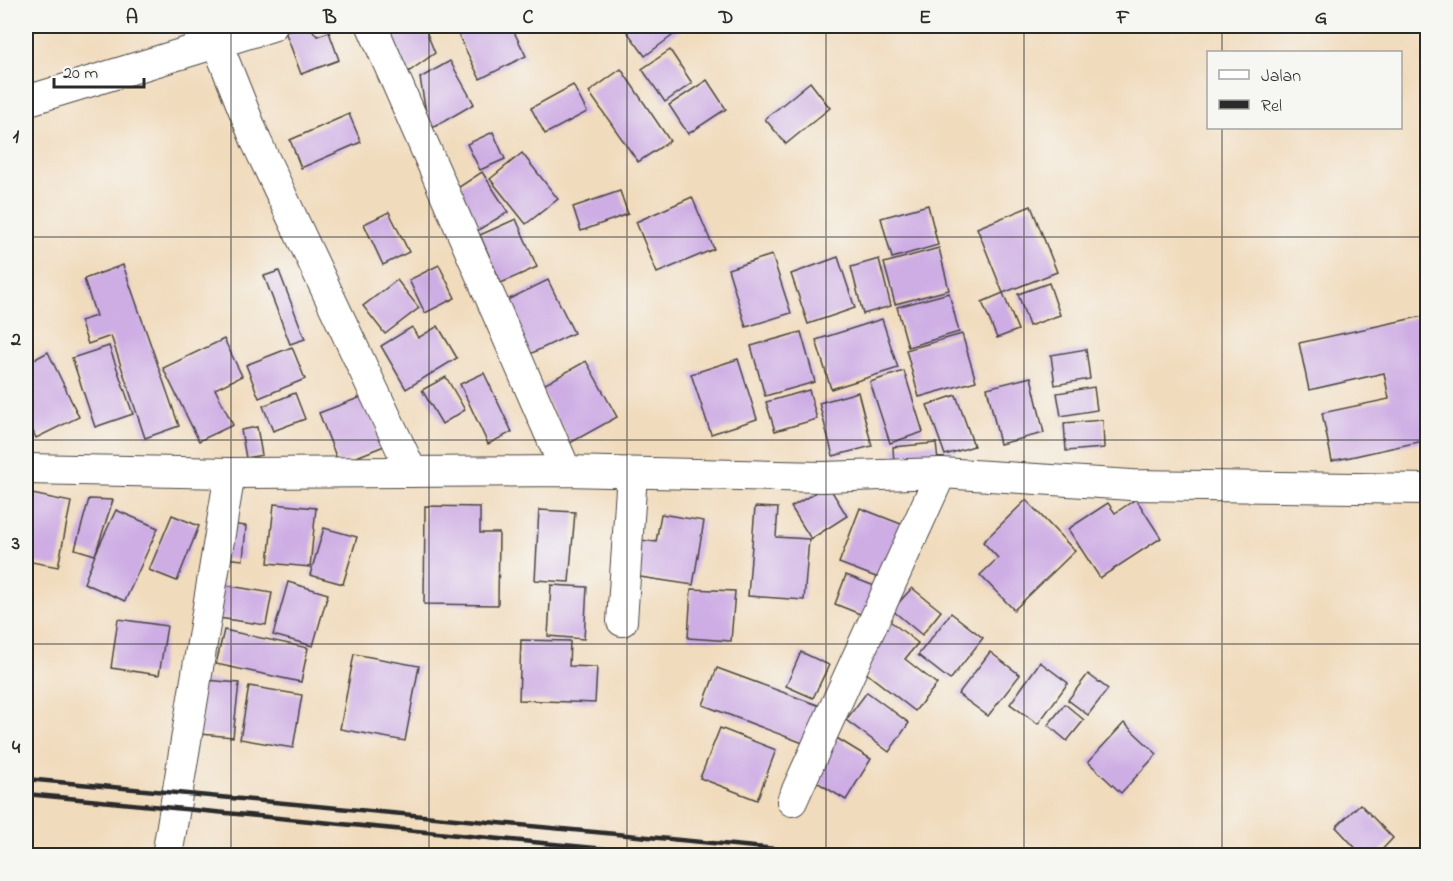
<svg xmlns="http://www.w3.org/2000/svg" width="1453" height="881" viewBox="0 0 1453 881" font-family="'Indie Flower',sans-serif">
<rect width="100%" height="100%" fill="#f6f6f2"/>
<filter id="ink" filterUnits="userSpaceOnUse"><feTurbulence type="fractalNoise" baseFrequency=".0167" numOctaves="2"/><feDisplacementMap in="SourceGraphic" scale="12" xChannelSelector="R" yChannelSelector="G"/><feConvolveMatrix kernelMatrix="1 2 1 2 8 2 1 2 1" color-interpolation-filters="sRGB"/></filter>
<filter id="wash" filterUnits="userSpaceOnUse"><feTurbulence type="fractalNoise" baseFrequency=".008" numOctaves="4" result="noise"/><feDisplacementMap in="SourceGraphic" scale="24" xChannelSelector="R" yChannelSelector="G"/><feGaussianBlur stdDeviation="1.35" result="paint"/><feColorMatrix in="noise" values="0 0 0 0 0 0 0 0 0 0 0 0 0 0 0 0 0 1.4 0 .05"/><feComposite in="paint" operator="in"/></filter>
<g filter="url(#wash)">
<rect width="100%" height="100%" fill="#f1dbbd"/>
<g id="blocks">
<!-- building -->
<g fill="#ceade4">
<polygon points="301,26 309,26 317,36 329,32 339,60 301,74 285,31"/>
<polygon points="380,26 424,26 435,53 397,80"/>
<polygon points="466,26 511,26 526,56 480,79 456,30"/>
<polygon points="623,26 682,26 684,27 645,56"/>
<polygon points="670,50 692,83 665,102 642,69"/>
<polygon points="450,61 474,104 429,130 420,78"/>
<polygon points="621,69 670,141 638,162 589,92"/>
<polygon points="707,80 726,109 688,134 669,105"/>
<polygon points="810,82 830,108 786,144 765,119"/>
<polygon points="573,85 587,112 545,134 531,108"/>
<polygon points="349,114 361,142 301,168 290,140"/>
<polygon points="493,132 505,159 480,170 467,144"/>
<polygon points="522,153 558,199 526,224 490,179"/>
<polygon points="482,172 508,212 475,232 450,193"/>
<polygon points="620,191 628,214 581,231 573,207"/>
<polygon points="692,197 714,249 657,273 636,222"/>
<polygon points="928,205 938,245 892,258 881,218"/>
<polygon points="1031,206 1057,272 1003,293 977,228"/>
<polygon points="389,212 409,252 383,265 364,224"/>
<polygon points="516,219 537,267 501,283 480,235"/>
<polygon points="939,248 949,290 895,304 884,263"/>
<polygon points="772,255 791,313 746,327 728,269"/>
<polygon points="838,257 855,308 808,324 791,274"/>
<polygon points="879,259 891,306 863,314 851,267"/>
<polygon points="123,265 179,426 145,438 111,336 88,344 80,321 96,316 84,279"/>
<polygon points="439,265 455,298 425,313 409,280"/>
<polygon points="279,271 305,339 290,344 264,276"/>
<polygon points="397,280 419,308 385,334 363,306"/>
<polygon points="548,280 574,333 528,355 503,302"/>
<polygon points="1049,283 1060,315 1029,326 1018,294"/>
<polygon points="949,293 959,332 908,347 897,307"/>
<polygon points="1003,293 1018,330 997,338 982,302"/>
<polygon points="1428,315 1428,440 1332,461 1322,413 1389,399 1384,373 1309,390 1299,343"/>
<polygon points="882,319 898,368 831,389 816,340"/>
<polygon points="438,326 457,358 406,389 381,346 412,327 418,338"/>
<polygon points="801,332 815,382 765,396 751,346"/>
<polygon points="962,334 976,381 919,397 906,350"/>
<polygon points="224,339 242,376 215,389 233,425 199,441 163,368"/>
<polygon points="109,346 133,414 95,427 72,358"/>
<polygon points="292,347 305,379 259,398 246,365"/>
<polygon points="1086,349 1090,379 1055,385 1051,355"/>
<polygon points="48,352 79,417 36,438 26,416 26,364"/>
<polygon points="738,359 757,419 711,434 691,374"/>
<polygon points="586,361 617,417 570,443 540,387"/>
<polygon points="904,371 923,432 890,443 870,382"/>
<polygon points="484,373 512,432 488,444 460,384"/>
<polygon points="446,377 465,410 442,424 422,390"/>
<polygon points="1031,377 1044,433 1000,444 987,388"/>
<polygon points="1094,387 1097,410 1061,416 1057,393"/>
<polygon points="809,390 817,419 775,431 766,402"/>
<polygon points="858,392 872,446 833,456 819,403"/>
<polygon points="295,393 305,419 273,431 263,406"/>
<polygon points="956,395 974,446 945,455 927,405"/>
<polygon points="364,396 384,446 339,464 319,413"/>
<polygon points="1103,420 1104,448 1066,451 1064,423"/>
<polygon points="257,427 262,455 246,458 241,430"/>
<polygon points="936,443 938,461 894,465 893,447"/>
<polygon points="828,485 847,516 811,539 791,507"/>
<polygon points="32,494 71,502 58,567 26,561 26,523"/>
<polygon points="89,499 113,500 95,555 116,510 158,528 125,601 84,583 95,555 75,549"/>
<polygon points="1136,499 1161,538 1100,578 1068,529 1108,503 1115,513"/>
<polygon points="1026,500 1075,551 1014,610 980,575 998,558 983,542"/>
<polygon points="274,504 316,508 310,567 268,563"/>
<polygon points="425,506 480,507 480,533 499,533 498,605 424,604"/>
<polygon points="755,507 778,508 776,537 809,539 804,600 748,596"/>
<polygon points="860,508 906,526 884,580 839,563"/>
<polygon points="539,510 575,512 569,582 535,580"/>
<polygon points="661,514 704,521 693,585 627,575 633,539 656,542"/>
<polygon points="172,515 199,526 177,581 149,570"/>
<polygon points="228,524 246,526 243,560 224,558"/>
<polygon points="324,528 357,537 343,584 310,575"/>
<polygon points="846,575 877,587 865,616 835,604"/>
<polygon points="288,582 328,594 313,646 273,635"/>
<polygon points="218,584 272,593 266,625 212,617"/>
<polygon points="551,585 587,587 584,639 548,636"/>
<polygon points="912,588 941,611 922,635 892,610"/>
<polygon points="691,589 735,591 731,641 688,638"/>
<polygon points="951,613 983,638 950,680 918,655"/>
<polygon points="118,619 167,626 159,675 111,668"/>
<polygon points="890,621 918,643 905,659 937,684 915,711 856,665"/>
<polygon points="224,630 308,648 301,682 216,664"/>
<polygon points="521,640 570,641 569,666 597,667 595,703 519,700"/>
<polygon points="801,652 829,665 813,698 786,686"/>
<polygon points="990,652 1020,675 988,716 958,694"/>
<polygon points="354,654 419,666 405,741 340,729"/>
<polygon points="1040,662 1068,683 1038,724 1010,704"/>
<polygon points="717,668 823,707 808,745 703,705"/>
<polygon points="1088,674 1108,689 1088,715 1068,700"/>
<polygon points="195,679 239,683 233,737 189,733"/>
<polygon points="249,686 302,695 293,748 240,739"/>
<polygon points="867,692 909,723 889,752 846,720"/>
<polygon points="1065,704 1084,720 1067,741 1048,725"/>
<polygon points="1124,723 1157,754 1121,793 1088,762"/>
<polygon points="720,728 776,750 757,800 700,778"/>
<polygon points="835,737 871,759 846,800 810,778"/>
<polygon points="1360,804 1393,838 1376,856 1363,856 1336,827"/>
</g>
</g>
</g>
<g filter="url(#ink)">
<use href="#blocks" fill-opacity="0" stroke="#494541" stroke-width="1.5"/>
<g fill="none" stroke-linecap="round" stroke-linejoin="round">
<defs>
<g id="minor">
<polyline points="272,26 217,43 256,141 412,472"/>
<polyline points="372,26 566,471"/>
<polyline points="26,101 217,43 208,26"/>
<polyline points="26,469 230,473 566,471 823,477 941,473 1131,485 1428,489"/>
<polyline points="622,621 632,474"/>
<polyline points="792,801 941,473"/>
<polyline points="167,856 230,473"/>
</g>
</defs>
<!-- minor casing -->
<use href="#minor" stroke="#494541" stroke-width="32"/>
<!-- minor -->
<use href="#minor" stroke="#fff" stroke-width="30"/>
<!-- rail -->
<g stroke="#2b2b2b" stroke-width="4.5">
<polyline points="26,779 852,856"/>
<polyline points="26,794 679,856"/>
</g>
</g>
</g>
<!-- grid -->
<path fill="none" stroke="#2b2b2b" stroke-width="1.5" stroke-opacity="0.55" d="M231 26V856M429 26V856M627 26V856M826 26V856M1024 26V856M1222 26V52M1222 128V856M26 237H1428M26 440H1428M26 644H1428"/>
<!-- margin -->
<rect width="1453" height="881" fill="none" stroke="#f6f6f2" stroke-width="66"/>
<!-- legend -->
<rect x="1207" y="51" width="195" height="78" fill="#f6f6f2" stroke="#a5a5a2" stroke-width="1.5"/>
<rect x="1219" y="70" width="30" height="9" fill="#ffffff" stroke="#a5a5a2" stroke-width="1.5"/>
<text x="1261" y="81" font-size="18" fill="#2b2b2b">Jalan</text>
<rect x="1219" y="100" width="30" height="9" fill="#2b2b2b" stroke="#a5a5a2" stroke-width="1.5"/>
<text x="1261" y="111" font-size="18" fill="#2b2b2b">Rel</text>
<!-- scale -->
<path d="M54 78v9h90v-9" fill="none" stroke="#2b2b2b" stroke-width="3"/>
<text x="63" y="78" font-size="18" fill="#2b2b2b" stroke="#f6f6f2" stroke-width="4.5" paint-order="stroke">20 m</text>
<rect x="33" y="33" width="1387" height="815" fill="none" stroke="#2b2b2b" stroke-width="2"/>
<g font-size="20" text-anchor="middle" font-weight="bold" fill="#2b2b2b">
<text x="132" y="23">A</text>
<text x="330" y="23">B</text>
<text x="528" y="23">C</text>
<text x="726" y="23">D</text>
<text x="925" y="23">E</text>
<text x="1123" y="23">F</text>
<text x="1321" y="23">G</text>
<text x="16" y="142">1</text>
<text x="16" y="345">2</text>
<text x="16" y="549">3</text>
<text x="16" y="753">4</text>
</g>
</svg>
